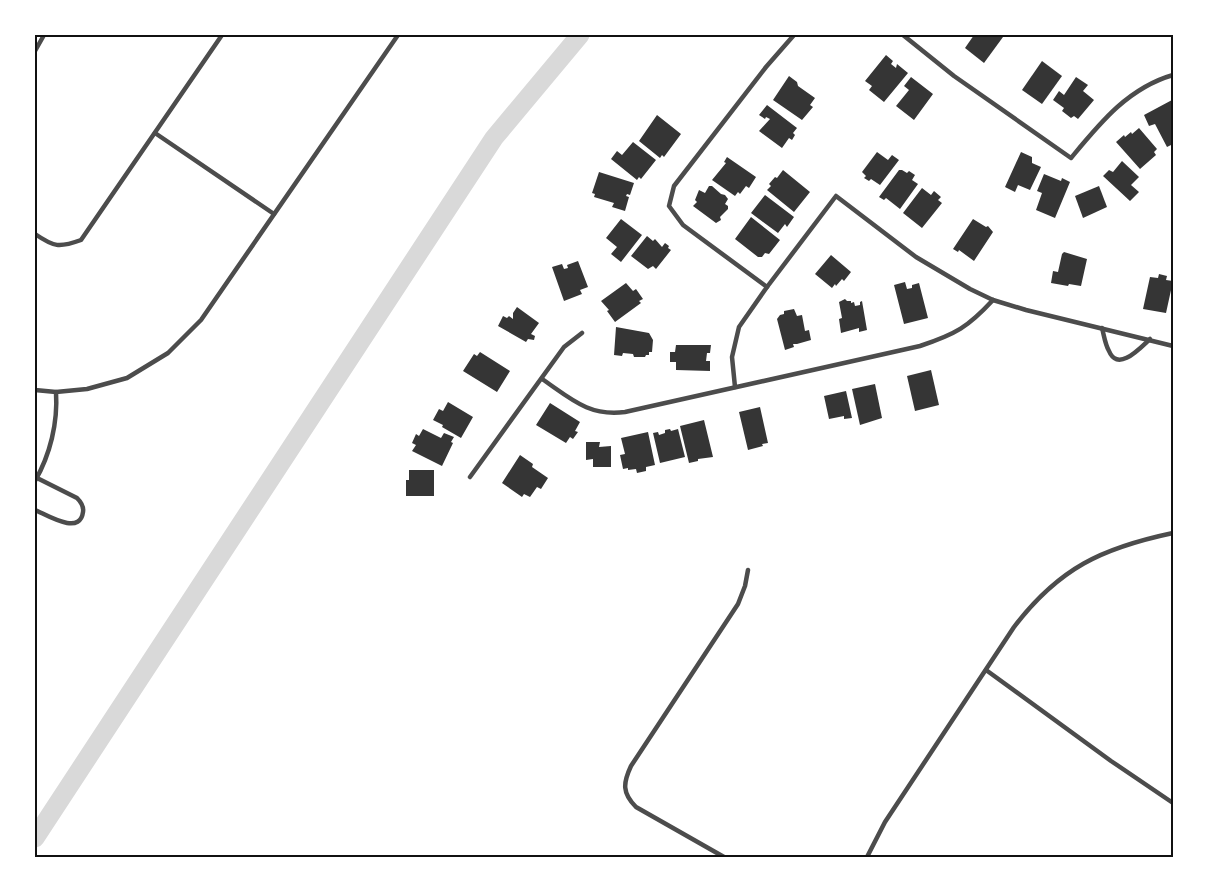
<svg xmlns="http://www.w3.org/2000/svg" width="1208" height="892" viewBox="0 0 1208 892" font-family="Commissioner,sans-serif">
<rect width="100%" height="100%" fill="#fff"/>
<g fill="none" stroke-linecap="round" stroke-linejoin="round">
<!-- river -->
<polyline stroke="#d9d9d9" stroke-width="19" points="35,838 494,138 580,35"/>
</g>
<!-- building -->
<g fill="#353535">
<polygon points="974,35 1001,35 1003,37 984,63 965,48"/>
<polygon points="886,55 893,61 891,64 896,68 897,64 908,73 884,102 869,90 872,86 865,81"/>
<polygon points="1042,61 1062,76 1042,104 1022,90"/>
<polygon points="789,76 797,82 798,86 815,98 810,105 813,107 802,120 773,100"/>
<polygon points="911,77 933,94 914,120 896,106 909,90 904,86"/>
<polygon points="1076,77 1088,85 1083,91 1094,100 1078,119 1074,116 1071,118 1062,111 1064,108 1053,100 1059,91 1064,95"/>
<polygon points="1172,100 1173,144 1167,147 1155,124 1149,126 1144,115"/>
<polygon points="767,105 797,128 793,133 795,135 792,140 789,138 782,148 759,131 770,119 766,117 765,119 759,115"/>
<polygon points="657,115 681,134 664,157 662,155 660,158 639,141"/>
<polygon points="1139,128 1157,149 1154,152 1156,155 1140,169 1116,142 1124,135 1125,137 1131,132 1132,134"/>
<polygon points="633,142 656,160 641,179 639,177 637,180 611,159 617,151 622,155"/>
<polygon points="877,152 888,160 892,155 899,160 880,185 871,179 869,181 864,178 866,176 862,172"/>
<polygon points="1021,152 1032,157 1032,163 1041,167 1030,190 1018,185 1015,192 1005,187"/>
<polygon points="727,157 756,177 749,188 746,186 740,194 738,192 735,196 712,180 726,163 724,162"/>
<polygon points="1122,161 1139,177 1131,185 1139,192 1130,201 1103,176 1109,170 1113,172"/>
<polygon points="783,170 810,192 794,212 767,190 771,186 769,184 775,177 777,178"/>
<polygon points="899,170 902,170 907,173 909,171 915,175 912,180 918,184 900,209 886,198 884,200 879,197"/>
<polygon points="599,172 634,183 630,195 627,194 626,196 629,197 625,211 612,207 614,203 594,197 595,194 592,193"/>
<polygon points="1044,174 1061,181 1062,178 1070,182 1055,218 1036,210 1042,193 1037,191"/>
<polygon points="709,186 712,186 721,194 725,195 728,199 725,204 728,206 728,209 720,217 721,220 716,223 693,206 697,202 695,200 699,190 705,193"/>
<polygon points="1099,186 1107,207 1083,218 1075,196"/>
<polygon points="922,188 931,195 934,191 941,197 938,200 942,203 922,228 903,213"/>
<polygon points="765,195 794,217 787,227 785,224 778,233 751,213"/>
<polygon points="751,217 780,240 769,254 765,253 762,257 758,257 735,239"/>
<polygon points="621,219 642,235 621,262 611,254 617,247 606,238"/>
<polygon points="973,219 986,227 988,226 993,232 974,261 959,250 958,252 953,249"/>
<polygon points="647,236 653,241 655,239 662,247 665,243 669,246 668,248 671,250 656,269 653,266 648,269 631,256"/>
<polygon points="1064,252 1087,259 1081,286 1069,284 1068,286 1051,283 1053,271 1058,272 1062,254"/>
<polygon points="831,255 851,272 844,281 842,279 836,286 835,284 832,288 815,274"/>
<polygon points="578,261 588,287 580,290 582,294 564,301 552,267 562,264 564,269 568,268 567,265"/>
<polygon points="1159,274 1167,276 1166,280 1173,281 1166,313 1143,309 1150,277 1158,278"/>
<polygon points="905,282 907,289 912,288 912,285 919,283 928,318 904,324 894,285"/>
<polygon points="626,283 633,291 636,289 643,299 639,301 641,303 615,322 607,311 609,310 601,301"/>
<polygon points="845,299 847,301 851,301 851,303 854,302 855,306 860,305 860,302 862,301 867,330 859,332 859,328 841,333 839,319 842,318 839,302"/>
<polygon points="517,307 539,323 531,334 535,336 534,340 528,339 526,342 498,326 503,316 507,318 509,316 513,319 513,313"/>
<polygon points="794,309 797,316 802,315 805,331 809,330 811,340 797,344 793,344 794,347 785,350 777,319 780,315 784,314 784,311"/>
<polygon points="616,327 649,333 653,340 652,352 649,352 649,355 646,355 645,357 634,357 633,354 623,353 622,356 614,355"/>
<polygon points="676,345 711,345 710,353 707,353 706,361 710,361 710,371 676,370 676,362 670,362 670,352 675,352"/>
<polygon points="480,352 510,371 497,392 463,371 474,354 477,356"/>
<polygon points="931,370 939,405 915,411 907,376"/>
<polygon points="875,384 882,418 860,425 852,389"/>
<polygon points="846,391 852,418 844,419 844,416 829,419 824,396"/>
<polygon points="448,402 473,417 461,438 442,427 443,425 433,420 439,409 443,411"/>
<polygon points="550,403 580,422 575,431 578,432 573,439 570,437 566,443 536,425"/>
<polygon points="760,407 768,443 762,444 763,446 748,450 739,412"/>
<polygon points="704,420 713,457 698,459 698,461 689,463 680,426"/>
<polygon points="423,429 441,438 444,433 454,437 451,442 453,443 442,466 412,451 416,445 412,443 416,434 419,436"/>
<polygon points="670,429 671,431 678,429 685,457 660,463 653,433 658,432 659,435 665,433 665,430"/>
<polygon points="648,432 655,465 646,467 646,471 637,473 636,469 628,470 628,468 623,469 620,455 625,454 621,438"/>
<polygon points="586,442 600,442 599,447 611,446 611,467 593,467 593,459 586,460"/>
<polygon points="520,455 533,464 532,467 548,478 541,489 537,487 530,497 524,494 522,497 502,483"/>
<polygon points="409,470 434,470 434,496 406,496 406,480 409,480"/>
</g>
<g fill="none" stroke-linecap="round" stroke-linejoin="round">
<!-- minor -->
<g stroke="#4c4c4c" stroke-width="4.5">
<path d="M903 35 954 76 1071 158C1100 123 1128 88 1173 75"/>
<polyline points="35,51 44,35"/>
<polyline points="155,133 274,214"/>
<path d="M35 234C54 247 59 248 81 240L222 35"/>
<polyline points="767,287 683,225 669,206 674,186 766,67 794,35"/>
<path d="M1102 328C1104 335 1105 344 1109 351 1118 373 1141 347 1150 339"/>
<path d="M542 379C570 398 589 417 625 412L920 346C956 334 968 327 993 300"/>
<polyline points="735,387 732,357 739,327 767,287 836,196 916,257 970,289 993,300 1026,310 1173,346"/>
<polyline points="35,390 56,392 87,389 127,378 168,353 201,320 398,35"/>
<polyline points="470,477 564,347 582,333"/>
<path d="M35 481C50 455 58 423 56 392"/>
<path d="M35 510C47 515 80 536 83 512 84 506 81 502 77 498L37 478"/>
<polyline points="986,670 1111,761 1173,803"/>
<path d="M724 857 636 807C622 793 623 783 631 766L738 604 745 586 748 570"/>
<path d="M867 857 885 822 1014 627C1059 568 1102 548 1173 533"/>
</g>
</g>
<!-- border -->
<rect width="1208" height="892" fill="none" stroke="#ffffff" stroke-width="72"/>
<rect x="36" y="36" width="1136" height="820" fill="none" stroke="#111" stroke-width="2"/>
</svg>
